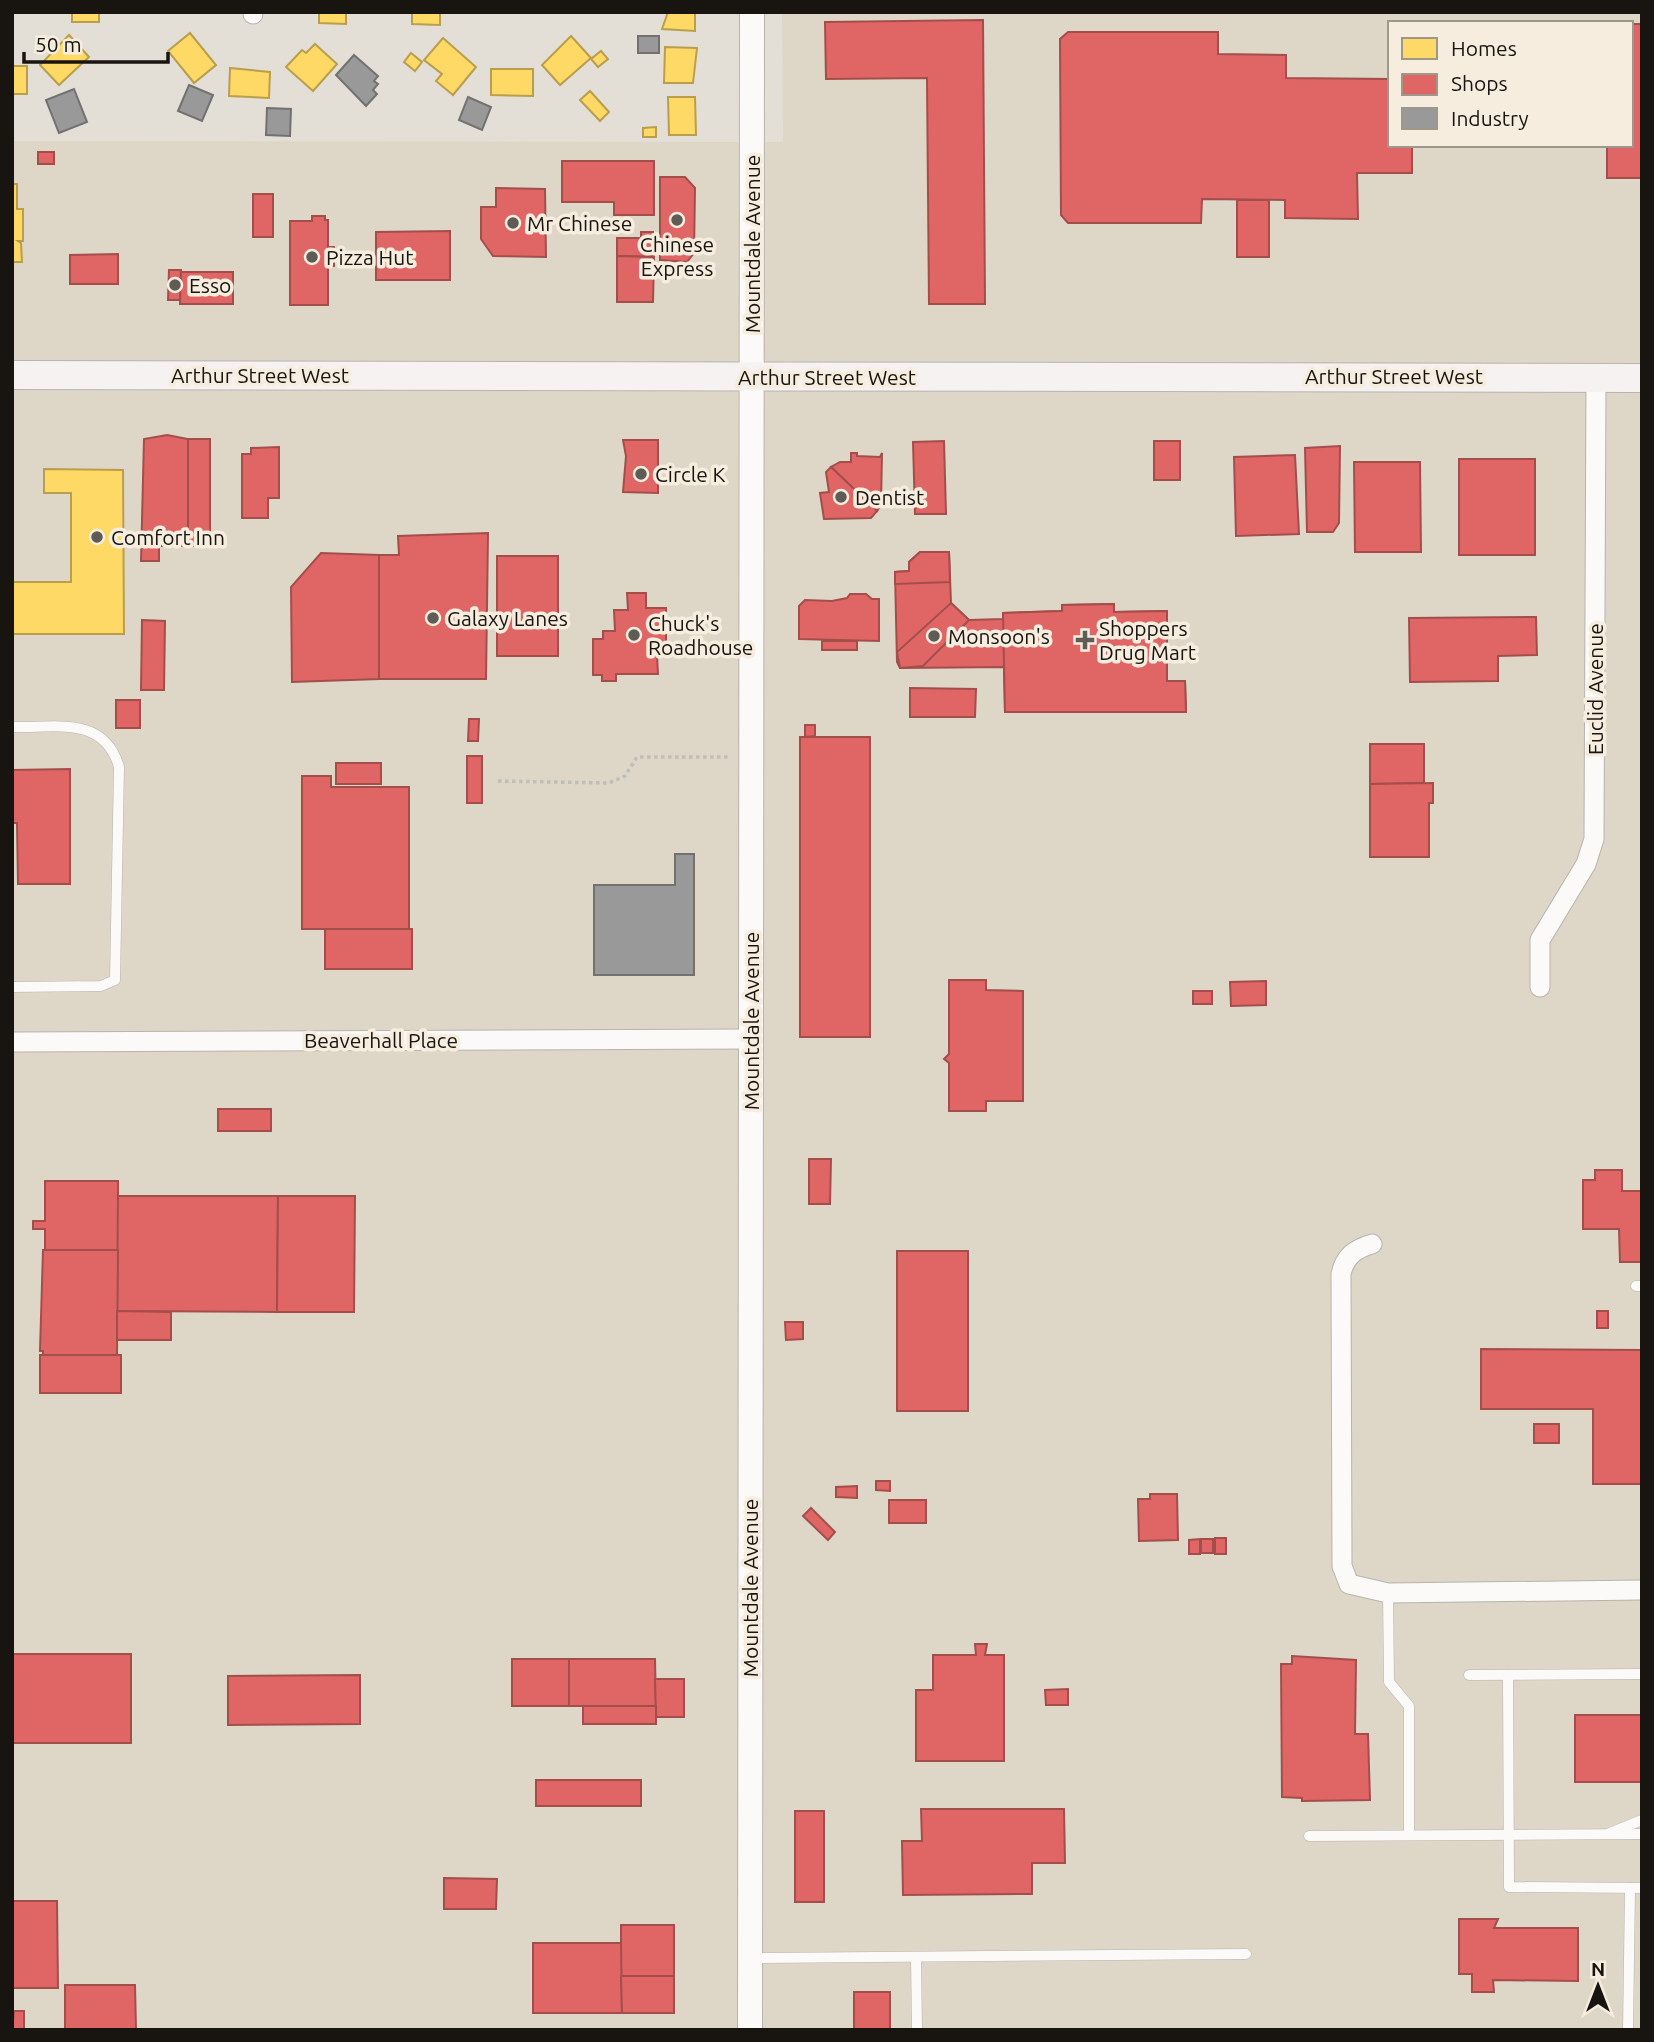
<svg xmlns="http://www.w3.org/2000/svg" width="1654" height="2042" viewBox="0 0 1654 2042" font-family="Ubuntu,sans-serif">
<rect width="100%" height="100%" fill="#e3dfd7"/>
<!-- built -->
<path fill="#ded6c7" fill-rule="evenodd" d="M782 12H1642V2030H12V141L783 142ZM1390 23H1631V145H1390Z"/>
<!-- homes -->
<g fill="#ffd966" stroke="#ba9e4c" stroke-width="2">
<rect x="72" y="12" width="27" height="10"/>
<polygon points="319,12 346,12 346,24 319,23"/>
<polygon points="412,12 440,12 440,25 412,24"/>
<polygon points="668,12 695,12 695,31 662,29"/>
<polygon points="190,33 216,65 194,83 168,51"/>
<polygon points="69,35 89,57 59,85 40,65"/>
<polygon points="571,36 591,58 560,85 542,65"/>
<polygon points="443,38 476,67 453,95 436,81 442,74 424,60"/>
<polygon points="315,44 337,64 313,91 286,67 302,50 306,53"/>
<polygon points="665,47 697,48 693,83 664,83"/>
<polygon points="601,51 608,59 598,67 591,59"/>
<polygon points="411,53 422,62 415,71 404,62"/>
<rect x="12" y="66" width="15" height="28"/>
<polygon points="230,68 270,72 269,98 229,96"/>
<polygon points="491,69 533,69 533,96 491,95"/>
<polygon points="590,91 609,112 600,121 580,100"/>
<polygon points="668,97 695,97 696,135 669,135"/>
<polygon points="656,127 656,137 643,137 643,128"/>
<polygon points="12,184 17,184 17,209 23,209 23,241 18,241 21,243 22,262 12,262"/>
<polygon points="44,469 123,470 124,634 12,634 12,582 71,582 71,493 44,493"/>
</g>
<!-- shops -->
<g fill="#e06666" stroke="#a44e4c" stroke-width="2">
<polygon points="983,20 985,304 929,304 927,78 826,79 825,22"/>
<polygon points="1631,24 1642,24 1642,178 1607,178 1607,145 1631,145"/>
<polygon points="1068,32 1218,32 1218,54 1286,55 1286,78 1390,79 1390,145 1412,145 1412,173 1357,173 1358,219 1285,218 1285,200 1202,199 1201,223 1068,223 1061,215 1060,39"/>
<rect x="38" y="152" width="16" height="12"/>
<polygon points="562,161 654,161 654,215 614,215 614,202 562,202"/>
<polygon points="660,177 685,177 695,188 694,253 687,262 660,260"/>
<polygon points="496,188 545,189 546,257 493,256 481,239 481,207 496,207"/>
<rect x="253" y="194" width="20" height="43"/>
<rect x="1237" y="200" width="32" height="57"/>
<polygon points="312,216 325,216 325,220 328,220 328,247 334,247 334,266 328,266 328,305 290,305 290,221 312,221"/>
<polygon points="450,231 450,280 376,280 376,232"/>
<polygon points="641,232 653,232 654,257 617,256 617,238 641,238"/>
<polygon points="118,254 118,284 70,284 70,255"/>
<polygon points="617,256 654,257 653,302 617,302"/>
<polygon points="169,270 181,270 180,300 168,300"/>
<polygon points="181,272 233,272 233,304 180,304"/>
<polygon points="167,435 188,439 188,546 159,546 159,561 141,561 144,439"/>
<polygon points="188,439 210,439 210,545 188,546"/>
<polygon points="623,440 658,440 658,493 623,492 626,456"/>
<polygon points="944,441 946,514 915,514 913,442"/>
<rect x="1154" y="441" width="26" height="39"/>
<polygon points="1340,446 1339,523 1333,532 1307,532 1305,448"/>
<polygon points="279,447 279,498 268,498 268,518 242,518 242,454 251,454 251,448"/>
<polygon points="851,453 857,453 857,456 880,457 882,453 881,505 877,511 831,467 840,462 851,462"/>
<polygon points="1295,455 1299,534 1236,536 1234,457"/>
<rect x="1459" y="459" width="76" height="96"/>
<polygon points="1354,462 1420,462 1421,552 1355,552"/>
<polygon points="831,467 877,511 871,518 824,519 820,493 829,492 826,472"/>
<polygon points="488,533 486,679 379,679 379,555 399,555 398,536"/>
<polygon points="920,552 949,552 951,603 969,620 1003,619 1003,613 1062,611 1062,605 1114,604 1114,612 1167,611 1167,681 1185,681 1186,712 1005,712 1004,667 900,668 897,662 895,572 909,571 909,562"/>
<polygon points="920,552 949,552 950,582 895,584 895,572 909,571 909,562"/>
<polygon points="321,553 379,555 379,679 292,682 291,587"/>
<rect x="497" y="556" width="61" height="100"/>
<polygon points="627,593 646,593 646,608 666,608 666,655 657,655 658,674 616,674 616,681 602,681 602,675 593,675 593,639 603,639 603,631 615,631 614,610 628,610"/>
<polygon points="850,594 866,594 872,599 879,599 879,641 799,639 799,606 805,600 832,601 847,598"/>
<polygon points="951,603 969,620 923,666 900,668 897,652"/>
<polygon points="1114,604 1114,612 1167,611 1167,681 1185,681 1186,712 1005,712 1003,613 1062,611 1062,605"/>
<polygon points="1536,617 1537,655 1498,656 1498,681 1410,682 1409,618"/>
<polygon points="142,620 165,621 164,690 141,690"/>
<rect x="822" y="641" width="35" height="9"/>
<polygon points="910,688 976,689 975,717 910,717"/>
<rect x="116" y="700" width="24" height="28"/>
<polygon points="469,719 479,719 478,741 468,741"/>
<polygon points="805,725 815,725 815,736 805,737"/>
<rect x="800" y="737" width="70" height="300"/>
<polygon points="1370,744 1424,744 1424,783 1370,784"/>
<rect x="467" y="756" width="15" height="47"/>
<rect x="336" y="763" width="45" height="21"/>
<polygon points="70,769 70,884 18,884 17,823 12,823 12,770"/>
<polygon points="302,776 331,776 331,787 409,787 409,929 302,929"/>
<polygon points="1433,783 1433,803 1429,803 1429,857 1370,857 1370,784"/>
<rect x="325" y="929" width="87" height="40"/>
<polygon points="949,980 986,980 986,990 1023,991 1023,1101 986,1101 986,1111 949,1111 949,1063 944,1059 949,1054"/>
<polygon points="1266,981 1266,1005 1231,1006 1230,982"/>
<rect x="1193" y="991" width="19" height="13"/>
<polygon points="1641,1060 1642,1060 1642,1262 1620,1262 1619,1229 1583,1229 1583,1180 1595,1180 1595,1170 1622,1170 1622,1191 1642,1191"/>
<rect x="218" y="1109" width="53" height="22"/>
<polygon points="809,1159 831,1159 830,1204 809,1204"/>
<polygon points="45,1181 118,1181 118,1250 45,1250 45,1229 33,1229 33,1221 45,1221"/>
<polygon points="118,1196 278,1196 277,1312 117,1311"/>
<polygon points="278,1196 355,1196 354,1312 277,1312"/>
<polygon points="43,1250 118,1250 117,1355 43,1355 43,1351 40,1351"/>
<rect x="897" y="1251" width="71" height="160"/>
<polygon points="117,1311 171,1312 171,1340 117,1340"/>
<rect x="1597" y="1311" width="11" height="17"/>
<polygon points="785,1322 803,1322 803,1339 786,1340"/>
<polygon points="1481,1349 1642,1350 1642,1484 1593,1484 1593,1409 1481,1409"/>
<rect x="40" y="1355" width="81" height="38"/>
<rect x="1534" y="1424" width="25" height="19"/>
<polygon points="876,1481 890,1481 890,1491 876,1490"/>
<polygon points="857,1486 857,1498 836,1497 836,1487"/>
<polygon points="1150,1494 1177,1494 1178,1540 1139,1541 1138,1499 1150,1499"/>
<rect x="889" y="1500" width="37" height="23"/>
<polygon points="811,1508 835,1532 828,1540 803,1516"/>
<rect x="1215" y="1538" width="11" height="16"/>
<polygon points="1200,1539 1200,1554 1189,1554 1189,1540"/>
<rect x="1201" y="1539" width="12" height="14"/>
<polygon points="975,1644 987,1644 985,1655 1004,1655 1004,1761 916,1761 916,1690 933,1690 933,1655 976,1655"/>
<rect x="12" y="1654" width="119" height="89"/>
<polygon points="1292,1656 1356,1660 1355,1734 1368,1734 1370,1800 1302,1801 1302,1798 1282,1797 1281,1664 1292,1664"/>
<rect x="512" y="1659" width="57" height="47"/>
<polygon points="569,1659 655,1659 656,1706 569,1706"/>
<polygon points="360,1675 360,1724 228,1725 228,1676"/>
<polygon points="655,1679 684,1679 684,1717 656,1717"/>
<polygon points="1068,1689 1068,1705 1046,1705 1045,1690"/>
<rect x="583" y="1706" width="73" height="18"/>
<rect x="1575" y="1715" width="67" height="67"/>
<rect x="536" y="1780" width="105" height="26"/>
<polygon points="921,1809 1064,1809 1065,1863 1032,1863 1032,1894 903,1895 902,1841 922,1841"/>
<rect x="795" y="1811" width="29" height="91"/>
<polygon points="444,1878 497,1879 496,1909 444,1909"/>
<polygon points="12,1901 57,1901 58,1988 12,1988"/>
<polygon points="1459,1919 1498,1919 1494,1928 1578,1928 1578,1981 1493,1980 1494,1992 1472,1992 1472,1974 1459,1974"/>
<rect x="621" y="1925" width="53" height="51"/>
<polygon points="533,1943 621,1943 622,2013 533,2013"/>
<polygon points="621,1976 674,1976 674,2013 622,2013"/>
<polygon points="65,1985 135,1985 136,2029 65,2030"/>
<rect x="854" y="1992" width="36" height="38"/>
<polygon points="14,2011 24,2011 24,2030 12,2030"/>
</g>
<!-- industry -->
<g fill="#999" stroke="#727170" stroke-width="2">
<rect x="638" y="36" width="21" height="17"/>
<polygon points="354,55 378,76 374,81 378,84 373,90 377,94 366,106 336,75"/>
<polygon points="189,85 213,95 202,121 178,111"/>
<polygon points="74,89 87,122 59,133 46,100"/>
<polygon points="468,97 491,107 482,130 459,120"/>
<polygon points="267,108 291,109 290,136 266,135"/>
<polygon points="675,854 694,854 694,975 594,975 594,885 675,885"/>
</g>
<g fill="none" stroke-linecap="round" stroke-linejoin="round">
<defs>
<g id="service">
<path d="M12 727C55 728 104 715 119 767L115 980 101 986 12 987"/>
<polyline points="1636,1286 1642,1286"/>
<polyline points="1388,1593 1389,1682 1409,1706 1409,1834"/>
<polyline points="1469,1675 1642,1674"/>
<polyline points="1508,1675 1509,1887 1642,1888"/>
<polyline points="1610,1833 1642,1820"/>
<polyline points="1309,1836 1642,1834"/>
<polyline points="916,1957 917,2030"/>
<polyline points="751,1958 1246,1954"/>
<polyline points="1628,2030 1630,1888"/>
</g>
<g id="minor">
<polyline points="253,12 253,14"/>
<polyline points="1540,987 1540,940 1586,864 1594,839 1596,377"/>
<polyline points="12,1042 751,1039"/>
<path d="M1372 1244C1355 1249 1345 1256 1341 1274L1342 1566 1349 1584 1388 1593 1642 1590"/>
</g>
<polyline id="tertiary" points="750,2030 752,12"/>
<polyline id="secondary" points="12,375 1642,378"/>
</defs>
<!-- service casing -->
<use href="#service" stroke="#b7b4ae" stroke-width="11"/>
<!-- minor casing -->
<use href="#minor" stroke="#b7b4ae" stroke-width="21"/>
<!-- tertiary casing -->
<use href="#tertiary" stroke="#b7b4ae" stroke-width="26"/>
<!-- secondary casing -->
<use href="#secondary" stroke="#b7b4ae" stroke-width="30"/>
<!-- path -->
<polyline stroke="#bfbebb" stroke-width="3.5" stroke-dasharray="3.5 3.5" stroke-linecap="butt" points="498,781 609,783 625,776 637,757 731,757"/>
<!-- service -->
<use href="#service" stroke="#fbfaf9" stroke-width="10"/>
<!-- minor -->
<use href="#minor" stroke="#fbfaf9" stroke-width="19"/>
<!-- tertiary -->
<use href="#tertiary" stroke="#fbfaf9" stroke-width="24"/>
<!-- secondary -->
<use href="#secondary" stroke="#f6f2f1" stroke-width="28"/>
</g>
<!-- markers -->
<g fill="#5f5c56" stroke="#f6eddf" stroke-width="2.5">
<circle cx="677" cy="220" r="7"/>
<circle cx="513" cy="223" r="7"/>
<circle cx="312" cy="257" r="7"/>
<circle cx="175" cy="285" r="7"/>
<circle cx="641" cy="474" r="7"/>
<circle cx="841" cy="497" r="7"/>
<circle cx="97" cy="537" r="7"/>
<circle cx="433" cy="618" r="7"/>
<circle cx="634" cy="635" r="7"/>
<circle cx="934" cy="636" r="7"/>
<path d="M1081.5 629.5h7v7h7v7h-7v7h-7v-7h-7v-7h7z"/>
</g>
<g text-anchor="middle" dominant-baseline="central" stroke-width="7" stroke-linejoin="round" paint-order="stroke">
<!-- poi labels -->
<g font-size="21" fill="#181510" stroke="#f6eddf" text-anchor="start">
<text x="527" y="223">Mr Chinese</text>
<text x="677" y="244" text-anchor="middle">Chinese<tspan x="677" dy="24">Express</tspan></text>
<text x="326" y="257">Pizza Hut</text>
<text x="189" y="285">Esso</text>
<text x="655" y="474">Circle K</text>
<text x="855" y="497">Dentist</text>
<text x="111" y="537">Comfort Inn</text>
<text x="447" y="618">Galaxy Lanes</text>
<text x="648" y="623">Chuck's<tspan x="648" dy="24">Roadhouse</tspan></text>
<text x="1099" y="628">Shoppers<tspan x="1099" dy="24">Drug Mart</tspan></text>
<text x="948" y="636">Monsoon's</text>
</g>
<!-- street labels -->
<g font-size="21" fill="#181510" stroke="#f6eddf">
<text transform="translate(752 244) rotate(-90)">Mountdale Avenue</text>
<text x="260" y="375">Arthur Street West</text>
<text x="1394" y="376">Arthur Street West</text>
<text x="827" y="377">Arthur Street West</text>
<text transform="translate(1595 689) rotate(-90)">Euclid Avenue</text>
<text transform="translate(751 1021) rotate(-90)">Mountdale Avenue</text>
<text x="381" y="1040">Beaverhall Place</text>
<text transform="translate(750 1588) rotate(-90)">Mountdale Avenue</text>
</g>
</g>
<!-- border -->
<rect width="1654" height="2042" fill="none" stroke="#181510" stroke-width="28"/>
<!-- legend -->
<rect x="1388" y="21" width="245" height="126" fill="#f6eddf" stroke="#9d978c" stroke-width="2"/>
<rect x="1402" y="38" width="35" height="21" fill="#ffd966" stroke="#9d978c" stroke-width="2"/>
<text x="1451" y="56" font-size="21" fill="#181510">Homes</text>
<rect x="1402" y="74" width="35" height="21" fill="#e06666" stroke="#9d978c" stroke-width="2"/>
<text x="1451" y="91" font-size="21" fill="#181510">Shops</text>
<rect x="1402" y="108" width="35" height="21" fill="#999999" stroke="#9d978c" stroke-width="2"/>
<text x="1451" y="126" font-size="21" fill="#181510">Industry</text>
<!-- north arrow -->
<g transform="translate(1598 1986)" stroke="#f6eddf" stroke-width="5" paint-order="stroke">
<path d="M0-5L12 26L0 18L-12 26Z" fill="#181510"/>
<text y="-10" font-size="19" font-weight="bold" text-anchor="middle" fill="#181510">N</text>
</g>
<!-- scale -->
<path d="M24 52v10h144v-10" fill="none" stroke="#181510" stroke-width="3.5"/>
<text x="35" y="52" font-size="21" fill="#181510" stroke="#f6eddf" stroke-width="5" paint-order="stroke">50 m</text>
</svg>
